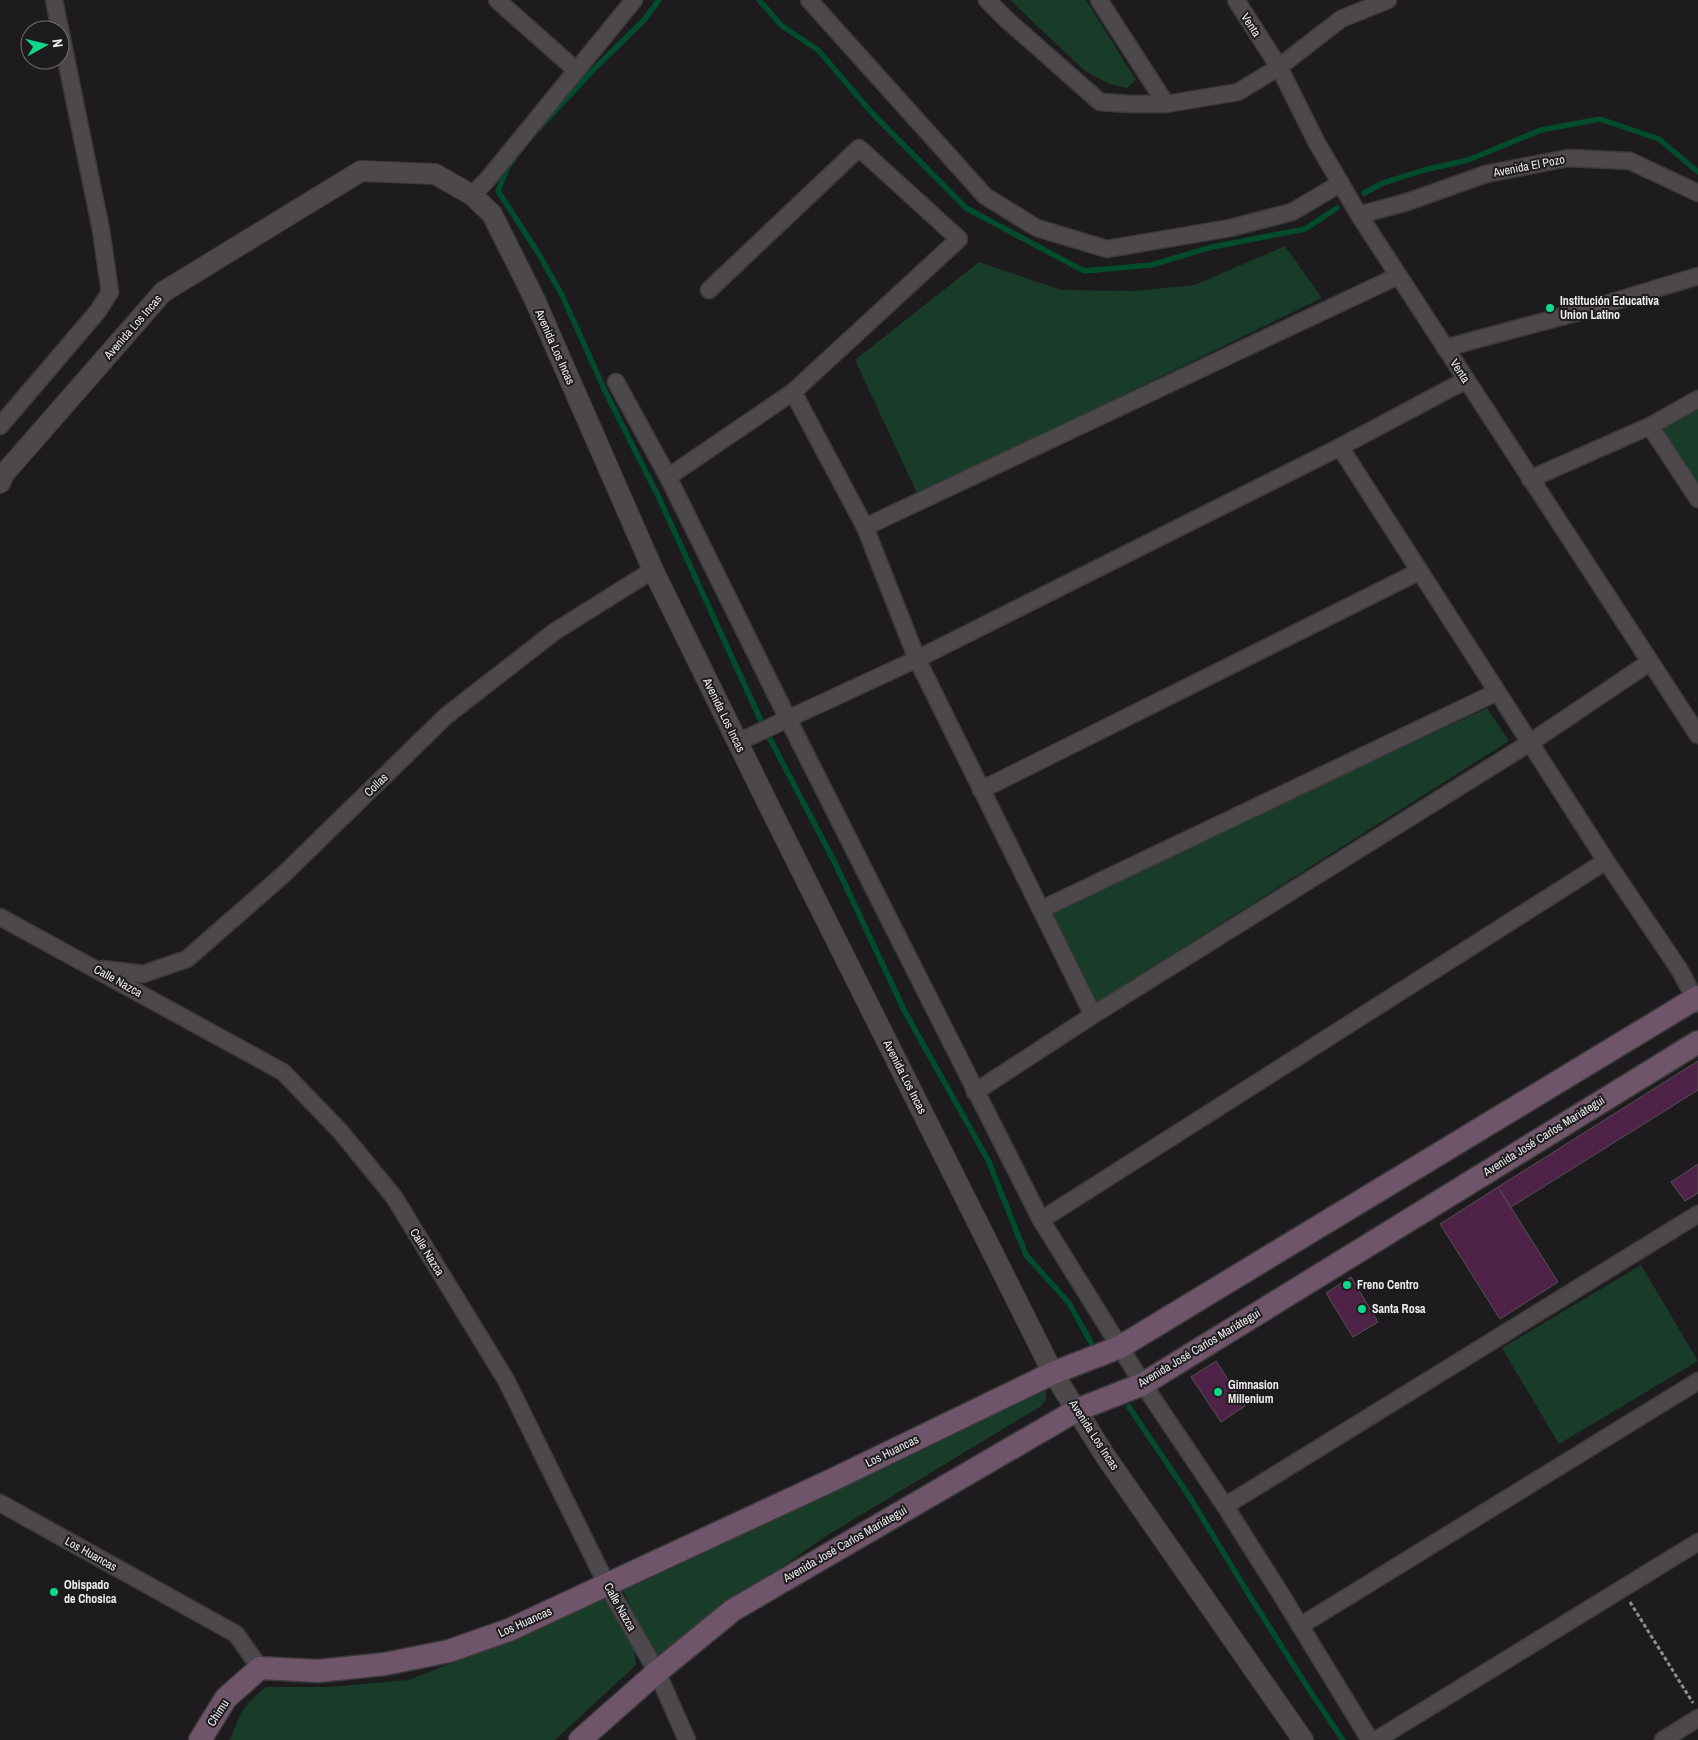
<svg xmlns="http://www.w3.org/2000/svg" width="1698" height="1740" viewBox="0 0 1698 1740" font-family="'Archivo Narrow',sans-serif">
<rect width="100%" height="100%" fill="#1d1b1d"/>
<!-- green -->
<g fill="#183c29">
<polygon points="1010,0 1086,0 1136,80 1127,88 1109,84 1085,71"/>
<polygon points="1285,246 1322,298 918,495 855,360 979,262 1061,290 1134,291 1195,285"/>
<polygon points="1698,410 1698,487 1660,428"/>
<polygon points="1487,708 1509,741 1097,1002 1051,911"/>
<polygon points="1641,1265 1698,1361 1559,1444 1502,1348"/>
<polygon points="1039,1389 1046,1391 1046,1400 1041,1406 826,1536 655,1657 615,1574"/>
<path d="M598 1596 613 1606 634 1648 636 1665 555 1740H229C235 1731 237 1719 243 1710 249 1701 258 1694 266 1687H328L408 1680 486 1650Z"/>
</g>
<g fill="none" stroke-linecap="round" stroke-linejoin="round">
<!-- stream -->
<g stroke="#004c2d" stroke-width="5.5">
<polyline points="759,0 782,26 818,50 872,113 966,208 1084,271 1151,265 1212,247 1305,229 1337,208"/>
<polyline points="538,129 593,70 644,20 659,0"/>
<polyline points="514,159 507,168 498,191 537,251 562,295 605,391 660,500 762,723"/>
<polyline points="1364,193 1383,183 1424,170 1468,160 1541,130 1600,119 1659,139 1698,172"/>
<polyline points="769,737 835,863 905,1012 988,1160 1026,1255 1069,1303 1094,1348"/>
<polyline points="1129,1407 1189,1496 1251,1598 1310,1691 1343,1740"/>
</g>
</g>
<!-- building -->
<g fill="#4e2146" stroke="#555254">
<polygon points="1698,1061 1698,1090 1511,1207 1498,1187"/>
<polygon points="1698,1164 1698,1193 1685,1201 1671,1182"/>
<polygon points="1498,1187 1558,1282 1500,1319 1440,1224"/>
<polygon points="1351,1277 1378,1322 1353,1337 1326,1293"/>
<polygon points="1216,1361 1245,1406 1221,1422 1191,1377"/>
</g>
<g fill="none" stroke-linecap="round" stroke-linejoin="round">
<defs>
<g id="minor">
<polyline points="497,0 576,70"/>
<polyline points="809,0 985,196 1037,228 1107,249 1230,228 1292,212 1341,183"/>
<polyline points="987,0 1007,20 1100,102 1130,104 1166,104 1238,92 1279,67 1341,19 1388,0"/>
<polyline points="1099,0 1166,104"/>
<polyline points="1236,0 1279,67 1317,143 1359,215 1698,735"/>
<polyline points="472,195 487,180 634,0"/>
<polyline points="1359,215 1407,202 1486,174 1568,158 1630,161 1698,193"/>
<polyline points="1445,348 1586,310 1698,276"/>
<polyline points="616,382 668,477 788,719 1041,1220 1143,1384 1225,1506 1282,1596 1370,1740"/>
<polyline points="793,392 865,527 917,659 1093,1015"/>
<polyline points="0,426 98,311 110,292 101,230 54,0"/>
<polyline points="1650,426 1698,499"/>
<polyline points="1340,447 1606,861 1679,969 1698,1004"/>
<polyline points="668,477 793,392 959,239 859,148 709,290"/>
<polyline points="1530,479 1650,426 1698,399"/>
<polyline points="865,527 1398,276"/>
<polyline points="738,742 917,659 1340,447 1466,380"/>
<polyline points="981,790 1420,571"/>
<polyline points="1042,909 1497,692"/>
<polyline points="0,917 283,1072 340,1131 394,1197 506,1380 607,1585 657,1672 687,1740"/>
<polyline points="103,969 143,974 187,959 284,874 446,716 554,632 653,570"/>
<polyline points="975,1092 1093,1015 1531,742 1650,662"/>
<polyline points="1041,1220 1606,861"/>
<polyline points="0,1503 236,1634 260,1668"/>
<polyline points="1225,1506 1698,1214"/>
<polyline points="1300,1626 1698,1381"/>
<polyline points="1376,1740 1698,1542"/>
<polyline points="1663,1740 1698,1718"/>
</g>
<polyline id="tertiary" points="0,483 4,474 163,292 361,171 435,174 472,195 492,214 534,298 653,570 771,810 1053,1373 1106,1457 1303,1740"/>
<g id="secondary">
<polyline points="200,1740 226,1698 260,1668 318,1671 385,1664 449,1651 509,1630 832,1480 1053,1373 1120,1347 1698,997"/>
<polyline points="580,1740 657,1672 733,1610 1077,1410 1143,1384 1698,1042"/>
</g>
</defs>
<!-- minor casing -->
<use href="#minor" stroke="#3b393a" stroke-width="19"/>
<!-- tertiary casing -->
<use href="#tertiary" stroke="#3b393a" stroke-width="22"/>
<!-- secondary casing -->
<use href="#secondary" stroke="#3b393a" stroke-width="25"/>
<!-- path -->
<polyline stroke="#908e90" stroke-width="3" stroke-dasharray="4 2.5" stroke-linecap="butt" points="1630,1602 1693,1703"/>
<!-- minor -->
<use href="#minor" stroke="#4c484b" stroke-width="16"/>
<!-- tertiary -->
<use href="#tertiary" stroke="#4c484b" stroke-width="20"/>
<!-- secondary -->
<use href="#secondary" stroke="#6e5569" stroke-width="22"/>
</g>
<!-- markers -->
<g fill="#0ed98a" stroke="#1d1b1d" stroke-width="2">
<circle cx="1550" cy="308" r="5"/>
<circle cx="1347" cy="1285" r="5"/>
<circle cx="1362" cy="1309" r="5"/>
<circle cx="1218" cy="1392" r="5"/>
<circle cx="54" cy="1592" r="5"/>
</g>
<g text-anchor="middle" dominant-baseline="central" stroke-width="4" stroke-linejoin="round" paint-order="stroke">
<!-- street labels -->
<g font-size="12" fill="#f0eef0" stroke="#1d1b1d">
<text transform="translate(1251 25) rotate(57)">Venta</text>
<text transform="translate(1529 166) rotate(-11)">Avenida El Pozo</text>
<text transform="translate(133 327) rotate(-49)">Avenida Los Incas</text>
<text transform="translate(555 347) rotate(66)">Avenida Los Incas</text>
<text transform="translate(1460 371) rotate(57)">Venta</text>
<text transform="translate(724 715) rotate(64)">Avenida Los Incas</text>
<text transform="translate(376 785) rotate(-44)">Collas</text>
<text transform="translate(118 981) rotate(29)">Calle Nazca</text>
<text transform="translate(905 1077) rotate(63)">Avenida Los Incas</text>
<text transform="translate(1544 1136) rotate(-32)">Avenida José Carlos Mariátegui</text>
<text transform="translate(427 1252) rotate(58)">Calle Nazca</text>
<text transform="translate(1199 1348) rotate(-31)">Avenida José Carlos Mariátegui</text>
<text transform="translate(1094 1435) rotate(57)">Avenida Los Incas</text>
<text transform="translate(892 1451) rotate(-26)">Los Huancas</text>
<text transform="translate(845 1544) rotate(-30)">Avenida José Carlos Mariátegui</text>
<text transform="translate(91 1554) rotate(29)">Los Huancas</text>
<text transform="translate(620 1607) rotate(61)">Calle Nazca</text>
<text transform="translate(525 1622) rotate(-24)">Los Huancas</text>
<text transform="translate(218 1713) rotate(-57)">Chimu</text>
</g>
<!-- poi labels -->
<g font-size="12" font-weight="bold" fill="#f0eef0" stroke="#1d1b1d" text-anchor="start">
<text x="1560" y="301">Institución Educativa<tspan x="1560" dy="14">Union Latino</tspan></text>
<text x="1357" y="1285">Freno Centro</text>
<text x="1372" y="1309">Santa Rosa</text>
<text x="1228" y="1385">Gimnasion<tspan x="1228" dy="14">Millenium</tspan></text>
<text x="64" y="1585">Obispado<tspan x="64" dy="14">de Chosica</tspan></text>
</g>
</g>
<!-- north arrow -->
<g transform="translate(45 45) rotate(82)"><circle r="24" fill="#1d1b1d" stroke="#716f71"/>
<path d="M0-4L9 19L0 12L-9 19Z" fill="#0ed98a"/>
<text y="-8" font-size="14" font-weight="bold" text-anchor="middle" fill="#f0eef0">N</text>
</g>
</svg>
